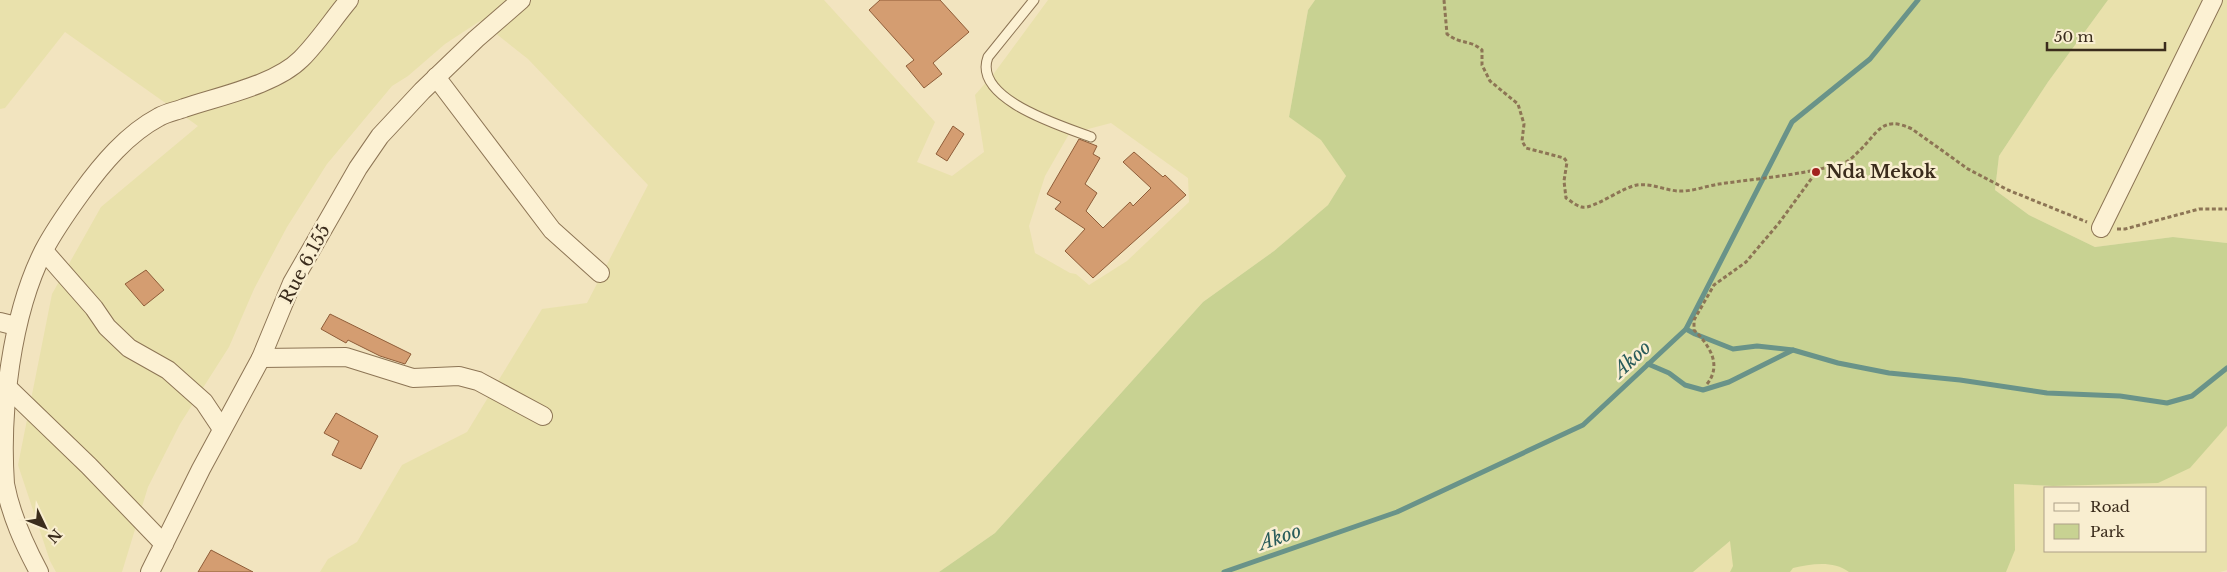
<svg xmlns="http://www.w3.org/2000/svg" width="2227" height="572" viewBox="0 0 2227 572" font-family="'Libre Baskerville',serif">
<rect width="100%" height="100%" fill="#f2e4bf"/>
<!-- farmland -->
<g fill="#e9e1ac" fill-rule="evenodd">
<path d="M0 0H824L935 122 917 162 952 176 984 152 975 95 995 72 1048 0H1315L1308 10 1289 117 1321 139 1346 176 1328 205 1274 251 1203 302 995 533 939 572H320L328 559 357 542 402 465 467 432 542 309 587 303 648 185 528 59 480 21 445 44 408 76 392 86 327 164 287 227 254 289 229 347 180 424 148 487 122 572H56L50 561 18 465 52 294 101 207 198 126 65 32 5 108 0 109ZM1111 123 1188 178 1189 202 1127 261 1089 285 1076 274 1070 273 1035 253 1029 226 1045 176 1069 134Z"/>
<polygon points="2108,0 2227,0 2227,243 2173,237 2095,247 2029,215 1995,190 1999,156 2048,82"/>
<path d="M2227 426V570L2220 572H1693L1749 525 2014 484 2053 486 2190 467ZM2046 488H2206V551H2046Z"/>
</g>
<!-- green -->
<path fill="#c8d292" d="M1315 0H2108L2048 82 1999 156 1995 190 2029 215 2095 247 2173 237 2227 243V426L2190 468 2158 483 2053 486 2014 484 2015 550 2006 572H1849C1833 560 1811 564 1793 568L1790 572H1730L1733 566 1730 541 1693 572H939L995 533 1203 302 1274 251 1328 205 1346 176 1321 140 1289 117 1308 10Z"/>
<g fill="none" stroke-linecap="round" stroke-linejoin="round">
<!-- stream -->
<g stroke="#699389" stroke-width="5">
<polyline points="1686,329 1695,334 1733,349 1757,346 1793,350"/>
<polyline points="1648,364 1669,373 1685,385 1703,390 1729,382 1793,350 1838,363 1889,373 1960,380 2047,393 2120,396 2167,403 2192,396 2227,368"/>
<polyline points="1224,572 1397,512 1583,425 1686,329 1792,122 1870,59 1918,0"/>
</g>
</g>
<!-- building -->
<g fill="#d49d71" stroke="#8f5d39">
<polygon points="880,0 940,0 969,32 933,63 942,74 924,88 906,66 914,60 869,10"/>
<polygon points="953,126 964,134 947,161 936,154"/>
<polygon points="1079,139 1097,146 1093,154 1100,158 1085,184 1097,193 1086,211 1103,228 1130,202 1133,206 1151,188 1123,162 1134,152 1163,177 1165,175 1186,195 1093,278 1065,251 1085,229 1055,209 1061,202 1047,194"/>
<polygon points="146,270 164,290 144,306 125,284"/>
<polygon points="330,314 411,354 405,364 380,356 348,340 346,343 321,329"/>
<polygon points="336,413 378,436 361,469 332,455 339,441 324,433"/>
<polygon points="211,550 253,572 198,572"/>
</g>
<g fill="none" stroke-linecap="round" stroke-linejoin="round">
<defs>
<path id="lane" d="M1034 0 988 57C972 99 1062 126 1091 137"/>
<g id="street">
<polyline points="436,77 552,230 600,273"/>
<polyline points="2101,228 2213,0"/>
<polyline points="44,251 94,308 107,327 129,348 168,370 204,402 222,429"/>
<polyline points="0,322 16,326"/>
<polyline points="261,358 346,357 413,378 459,376 478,381 543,416"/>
<polyline points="4,384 89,466 164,544"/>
<path d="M39 572C24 544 11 516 5 484 0 412 11 315 44 250 55 229 68 211 81 193 102 164 127 134 159 117 166 113 176 111 184 108 219 96 275 85 301 59 319 41 333 19 349 0"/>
<polyline points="150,572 201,469 261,358 292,283 358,168 380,136 422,91 476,39 521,0"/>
</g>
</defs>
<!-- lane casing -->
<use href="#lane" stroke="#8d7555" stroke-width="11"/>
<!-- street casing -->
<use href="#street" stroke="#8d7555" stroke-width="20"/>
<!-- path -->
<g stroke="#8d7555" stroke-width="3" stroke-dasharray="4 2.5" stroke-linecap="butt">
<path d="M1444 0 1447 34C1461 45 1469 39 1482 50V65L1490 81 1518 104 1524 124 1522 141 1526 148 1564 158 1567 162 1564 181 1566 198C1571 201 1576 206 1582 207 1592 210 1623 187 1637 185 1652 183 1664 190 1678 191 1691 192 1706 186 1719 184 1761 178 1805 175 1846 162 1850 160 1854 156 1857 153 1878 134 1881 114 1912 129L1968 169 2008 190 2087 222"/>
<polyline points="2117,229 2125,229 2199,209 2227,209"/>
<path d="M1707 384C1723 364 1708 344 1694 330V320L1714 285 1746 262 1779 223 1817 171"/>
</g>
<!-- lane -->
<use href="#lane" stroke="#fcf1d3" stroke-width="9"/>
<!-- street -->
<use href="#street" stroke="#fcf1d3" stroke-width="18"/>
</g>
<!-- markers -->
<circle fill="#a2221f" stroke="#f9eed0" stroke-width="2" cx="1816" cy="172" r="5"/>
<g text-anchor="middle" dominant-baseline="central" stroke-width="5" stroke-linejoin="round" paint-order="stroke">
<!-- poi labels -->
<g font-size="18" font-weight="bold" fill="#3b2c1c" stroke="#f9eed0" text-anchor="start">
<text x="1826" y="172">Nda Mekok</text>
</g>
<!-- street labels -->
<g font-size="18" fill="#3b2c1c" stroke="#f9eed0">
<text transform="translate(305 264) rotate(-62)">Rue 6.155</text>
</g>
<!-- water labels -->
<g font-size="19" font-style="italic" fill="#295c5b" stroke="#f9eed0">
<text transform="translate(1632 359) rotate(-43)">Akoo</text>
<text transform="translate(1280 537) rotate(-19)">Akoo</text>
</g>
</g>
<!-- legend -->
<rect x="2044" y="487" width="162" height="65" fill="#f9eed0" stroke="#ada088"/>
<rect x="2054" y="503" width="25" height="8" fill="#fcf1d3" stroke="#ada088"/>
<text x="2090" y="512" font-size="15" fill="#3b2c1c">Road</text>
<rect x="2054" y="524" width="25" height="15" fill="#c8d292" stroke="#ada088"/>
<text x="2090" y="537" font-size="15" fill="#3b2c1c">Park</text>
<!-- north arrow -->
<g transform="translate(45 527) rotate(133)" stroke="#f9eed0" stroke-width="4" paint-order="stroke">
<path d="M0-4L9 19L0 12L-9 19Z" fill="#3b2c1c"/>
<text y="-8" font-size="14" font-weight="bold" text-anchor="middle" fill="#3b2c1c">N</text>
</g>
<!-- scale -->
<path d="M2047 42v8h118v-8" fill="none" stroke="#3b2c1c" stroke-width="2.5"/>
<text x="2054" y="42" font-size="15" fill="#3b2c1c" stroke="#f9eed0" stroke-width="4" paint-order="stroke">50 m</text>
</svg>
